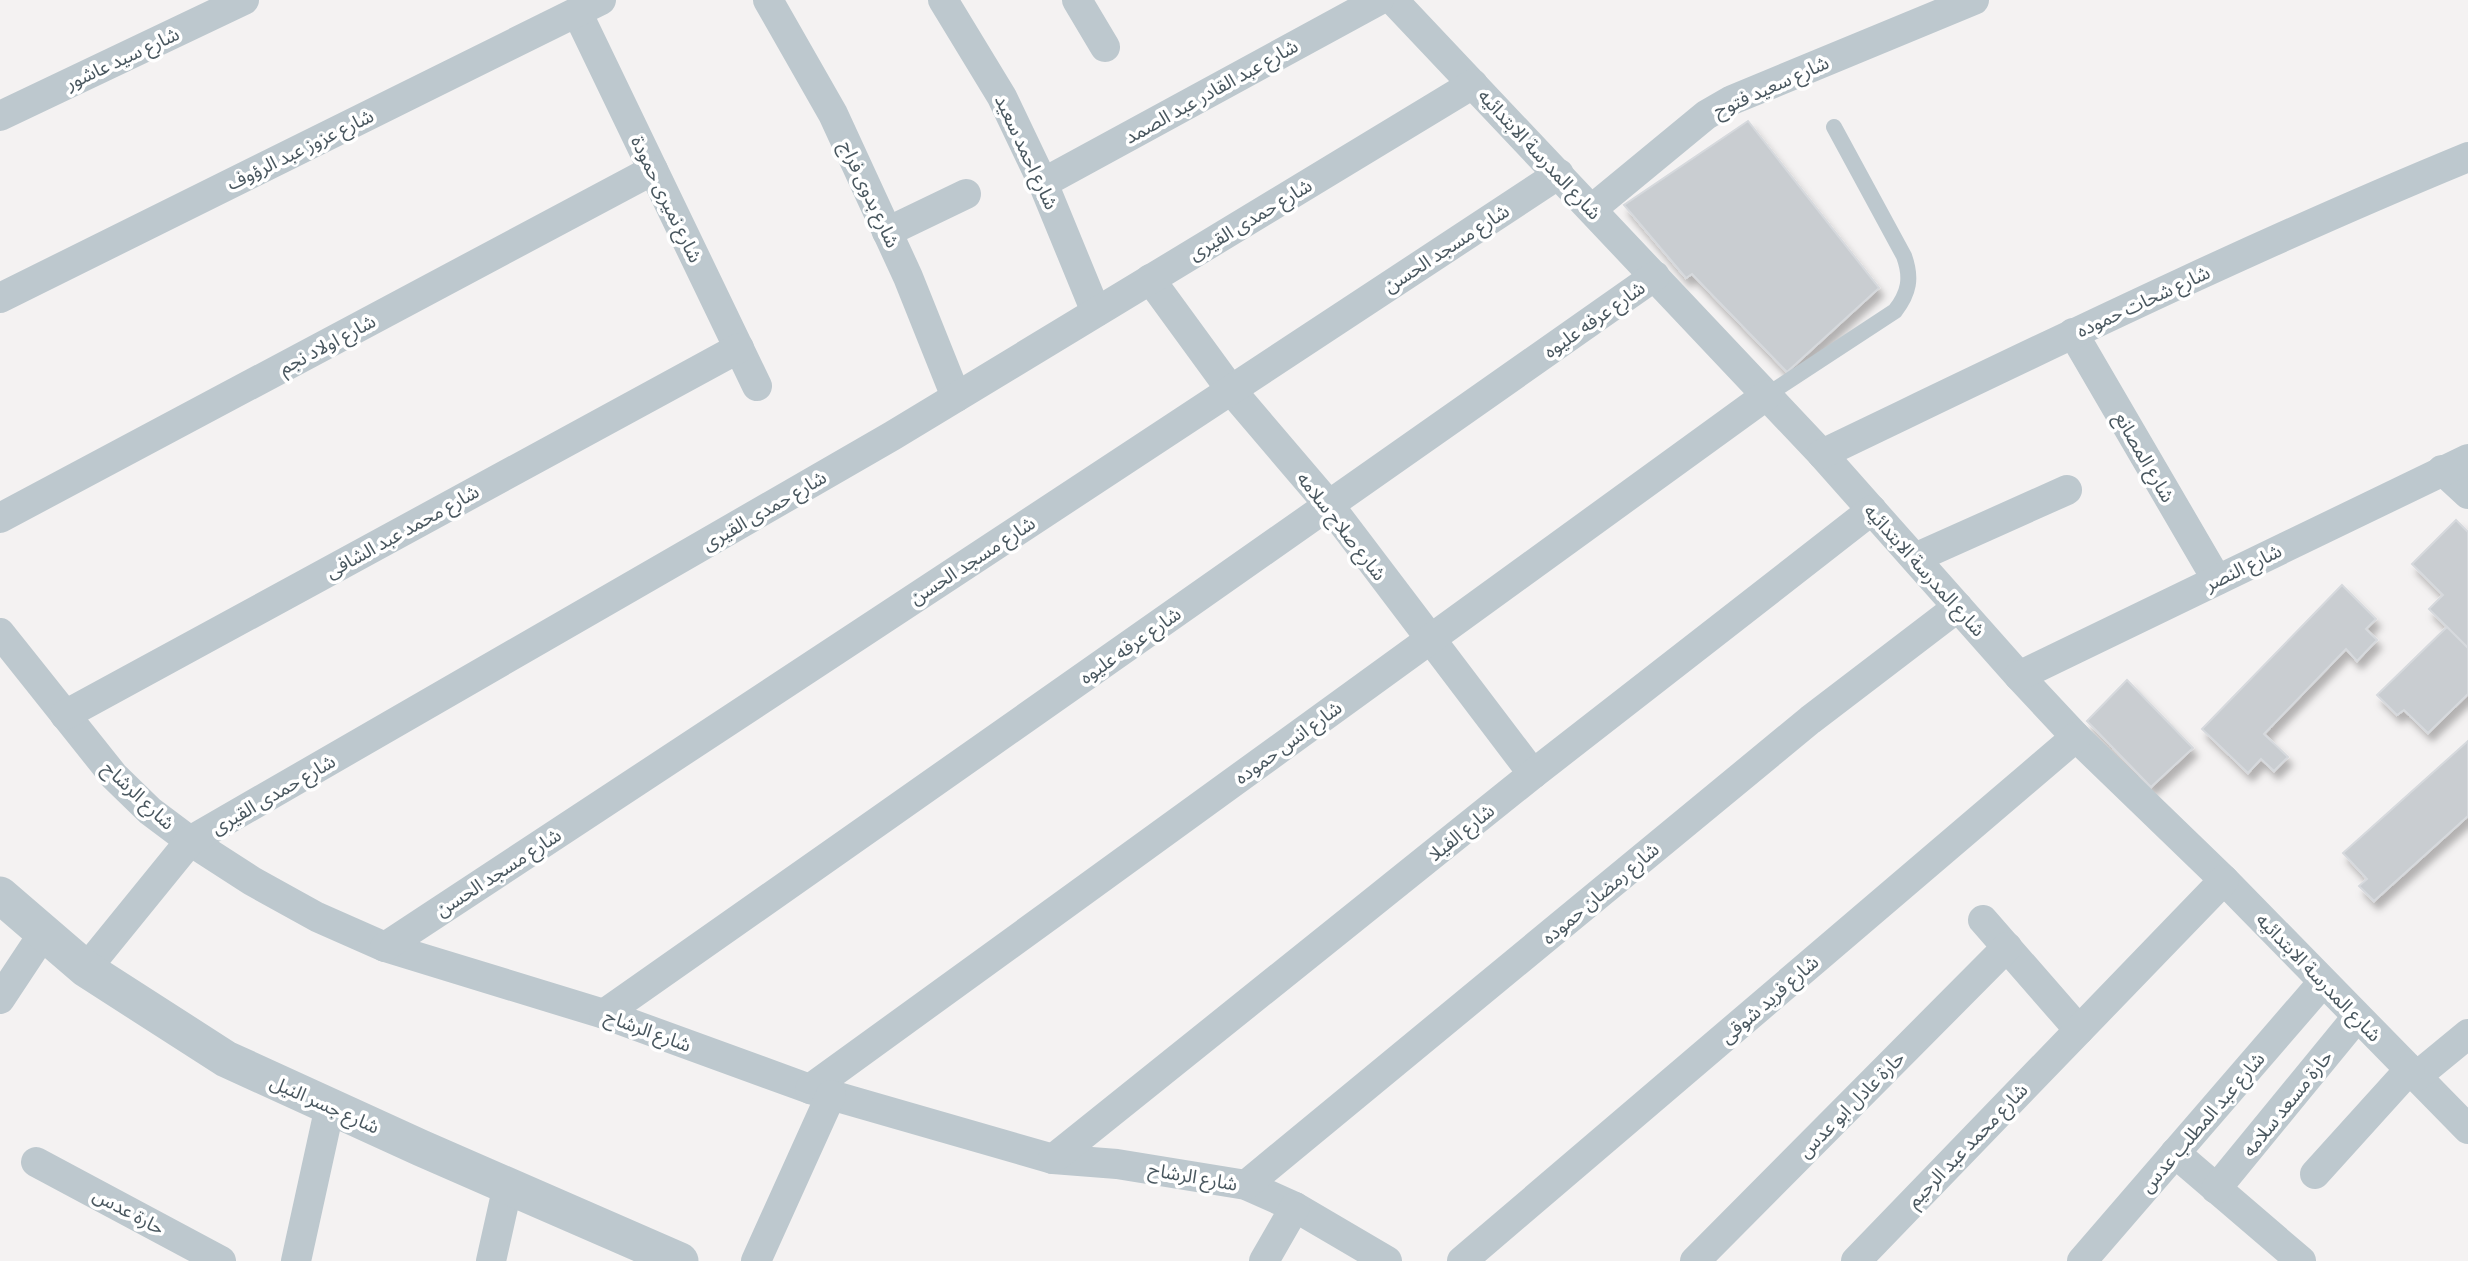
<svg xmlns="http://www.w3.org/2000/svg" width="2468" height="1261" viewBox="0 0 2468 1261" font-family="'PT Sans Narrow','Noto Sans Arabic',sans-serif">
<defs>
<filter id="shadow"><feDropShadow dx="4.5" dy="8" stdDeviation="3.5" flood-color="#0004"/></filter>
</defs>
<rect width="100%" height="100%" fill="#f4f2f2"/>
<!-- building -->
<g fill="#c9cdd1" stroke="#d6d9dd" stroke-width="2" filter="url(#shadow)">
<polygon points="1748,121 1879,288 1787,372 1692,274 1686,278 1624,205"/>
<polygon points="2456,520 2468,532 2468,648 2429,609 2443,595 2412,564"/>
<polygon points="2342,585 2376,619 2366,629 2377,640 2357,661 2346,649 2264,734 2288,757 2274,771 2261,759 2248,773 2202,729"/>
<polygon points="2447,627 2468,648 2468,694 2428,733 2404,710 2397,715 2377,695"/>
<polygon points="2127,680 2193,748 2151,787 2087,721"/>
<polygon points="2468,741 2468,816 2374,901 2359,886 2367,879 2343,853"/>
</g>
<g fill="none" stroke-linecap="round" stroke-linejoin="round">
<!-- service -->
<path stroke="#bdc8ce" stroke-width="16" d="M1767 395 1895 311C1909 293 1912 278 1904 256L1834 127"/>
<!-- minor -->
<g stroke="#bdc8ce" stroke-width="30">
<polyline points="768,0 833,114 908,277 956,397"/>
<polyline points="943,0 1002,97 1043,183 1096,312"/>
<polyline points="1077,0 1105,47"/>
<polyline points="1393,0 1822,454 2019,676 2076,737 2224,880 2468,1129"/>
<polyline points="577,12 757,386"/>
<polyline points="0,116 244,0"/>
<polyline points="1043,183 1379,0"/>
<polyline points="1592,209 1706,115 1732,100 1974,0"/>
<polyline points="887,232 966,194"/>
<polyline points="1150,279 1231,390 1329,505 1533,774"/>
<polyline points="0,298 601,0"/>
<polyline points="2073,333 2217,580"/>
<path d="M1822 454C2035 352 2249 247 2468 157"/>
<polyline points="2442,470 2468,494"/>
<polyline points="0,518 653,170"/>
<polyline points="1915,558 2067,490"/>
<polyline points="0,633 114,776 150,811 190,841 252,881 317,917 385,947 604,1014 810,1089 1053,1159 1117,1164 1246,1185 1295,1207 1387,1261"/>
<polyline points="2019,676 2468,459"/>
<polyline points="65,715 739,348"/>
<polyline points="1983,920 2079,1030"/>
<polyline points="385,947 1559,174"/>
<polyline points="86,969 190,841 892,436 1473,84"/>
<polyline points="0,999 43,934"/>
<polyline points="604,1014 1655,276"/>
<polyline points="2417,1076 2468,1034"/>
<polyline points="810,1089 1767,395"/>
<polyline points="2175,1153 2301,1261"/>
<polyline points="1053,1159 1533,774 1872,510"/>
<polyline points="36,1162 221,1261"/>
<polyline points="2315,1174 2410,1069"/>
<polyline points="1246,1185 1810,720 1958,607"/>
<polyline points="2216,1189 2357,1017"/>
<polyline points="296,1261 330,1106"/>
<polyline points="491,1261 508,1185"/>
<polyline points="756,1261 831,1095"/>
<polyline points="1264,1261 1295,1207"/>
<polyline points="1462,1261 2076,737"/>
<polyline points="1695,1261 2007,947"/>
<polyline points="1856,1261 2224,880"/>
<polyline points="2082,1261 2323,982"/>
</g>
<!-- tertiary -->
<polyline stroke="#bdc8ce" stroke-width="37" points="0,895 86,969 226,1059 421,1148 680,1261"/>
</g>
<g text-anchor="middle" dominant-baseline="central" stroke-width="7" stroke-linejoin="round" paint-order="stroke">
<!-- street labels -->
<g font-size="19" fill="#49575f" stroke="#fff">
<text transform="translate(122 58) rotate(-25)">شارع سيد عاشور</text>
<text transform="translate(1771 86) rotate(-24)">شارع سعيد فتوح</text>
<text transform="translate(1211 91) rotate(-29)">شارع عبد القادر عبد الصمد</text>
<text transform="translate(300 149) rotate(-26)">شارع عزوز عبد الرؤوف</text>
<text transform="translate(1027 152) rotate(65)">شارع احمد سعيد</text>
<text transform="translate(1540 154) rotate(47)">شارع المدرسة الابتدائيه</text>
<text transform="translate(870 194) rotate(65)">شارع بدوى فراج</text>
<text transform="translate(667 199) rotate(64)">شارع نميرى حمودة</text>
<text transform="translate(1250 219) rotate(-31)">شارع حمدى القيرى</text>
<text transform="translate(1446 248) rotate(-33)">شارع مسجد الحسن</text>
<text transform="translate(2143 301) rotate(-25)">شارع شحات حموده</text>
<text transform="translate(1594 319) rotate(-35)">شارع عرفه عليوه</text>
<text transform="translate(327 344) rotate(-28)">شارع اولاد نجم</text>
<text transform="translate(2145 457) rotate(60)">شارع المصانع</text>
<text transform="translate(764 510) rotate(-30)">شارع حمدى القيرى</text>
<text transform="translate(1342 526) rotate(52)">شارع صلاح سلامه</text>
<text transform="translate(402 531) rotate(-29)">شارع محمد عبد الشافى</text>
<text transform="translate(972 560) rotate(-33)">شارع مسجد الحسن</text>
<text transform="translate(2243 567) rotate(-26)">شارع النصر</text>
<text transform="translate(1925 570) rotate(48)">شارع المدرسة الابتدائيه</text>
<text transform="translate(1130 645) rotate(-35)">شارع عرفه عليوه</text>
<text transform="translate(1288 742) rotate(-36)">شارع انس حموده</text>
<text transform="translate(273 794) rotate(-30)">شارع حمدى القيرى</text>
<text transform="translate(139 795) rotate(43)">شارع الرشاح</text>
<text transform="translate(1461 832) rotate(-39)">شارع الفيلا</text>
<text transform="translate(498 872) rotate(-33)">شارع مسجد الحسن</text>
<text transform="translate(1600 893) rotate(-40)">شارع رمضان حموده</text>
<text transform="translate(2319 977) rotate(46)">شارع المدرسة الابتدائيه</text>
<text transform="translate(1769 999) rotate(-41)">شارع فريد شوقى</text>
<text transform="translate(648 1030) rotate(20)">شارع الرشاح</text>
<text transform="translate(2287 1103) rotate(-51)">حارة مسعد سلامه</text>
<text transform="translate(325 1104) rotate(24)">شارع جسر النيل</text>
<text transform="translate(1851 1104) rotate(-45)">حارة عادل ابو عدس</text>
<text transform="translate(2202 1122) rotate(-49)">شارع عبد المطلب عدس</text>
<text transform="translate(1967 1145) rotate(-46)">شارع محمد عبد الرحيم</text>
<text transform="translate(1193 1176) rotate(10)">شارع الرشاح</text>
<text transform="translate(129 1211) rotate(28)">حارة عدس</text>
</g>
</g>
</svg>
